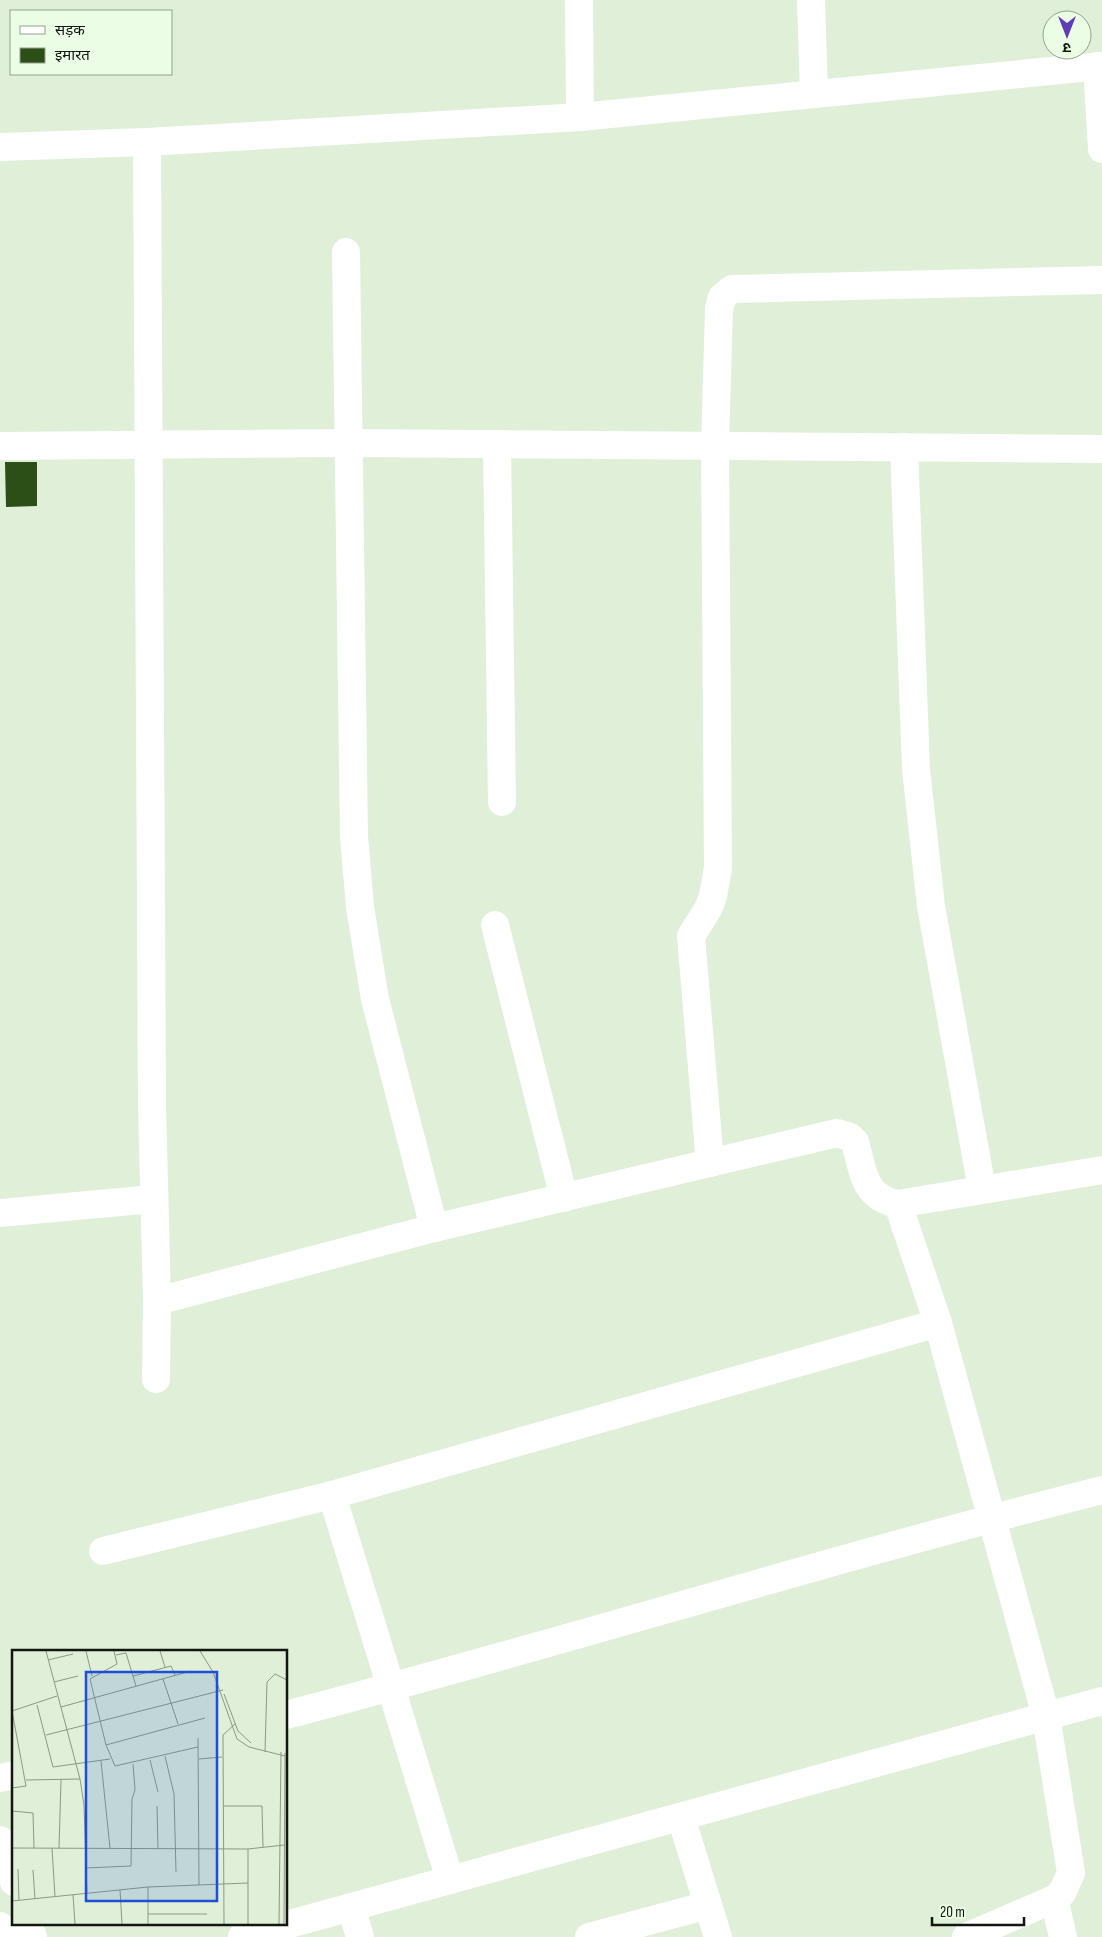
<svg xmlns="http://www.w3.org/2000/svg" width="1102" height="1937" viewBox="0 0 1102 1937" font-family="'Sofia Sans Condensed','Noto Sans Devanagari',sans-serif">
<rect width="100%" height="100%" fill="#dfefd8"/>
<!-- building -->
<polygon fill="#2b4f16" points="5,462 37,462 37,506 6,507"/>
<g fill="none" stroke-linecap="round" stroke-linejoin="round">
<!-- street -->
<g stroke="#fff" stroke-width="28">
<polyline points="579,0 580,117"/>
<polyline points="811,0 814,94"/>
<polyline points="1097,66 1102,149"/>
<polyline points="147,142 152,1105 157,1301 156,1379"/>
<polyline points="0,147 147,142 580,117 1102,66"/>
<polyline points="346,252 354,836 360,907 375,999 434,1228"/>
<polyline points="497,444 502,802"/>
<polyline points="0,446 348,443 1102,449"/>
<polyline points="904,447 916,769 931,906 982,1189"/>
<polyline points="495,925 564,1198"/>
<polyline points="710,1163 691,936 708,909 713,896 718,868 715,445 719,309 722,297 732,289 1102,280"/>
<polyline points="898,1204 938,1323 1046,1716 1071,1873 1062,1893 1054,1899 966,1937"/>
<polyline points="0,1213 153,1199"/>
<path d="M157 1301 434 1228 837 1133 850 1137 855 1142C864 1173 863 1197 898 1204L1102 1170"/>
<polyline points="332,1495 450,1880"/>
<polyline points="103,1551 332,1495 938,1323"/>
<path d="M286 1715C559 1644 828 1559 1102 1490"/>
<polyline points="0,1778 14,1775"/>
<polyline points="681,1817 718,1937"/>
<polyline points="1054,1899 1063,1937"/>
<polyline points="351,1907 360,1937"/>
<polyline points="242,1937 1102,1701"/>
<polyline points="589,1937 708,1905"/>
</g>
<!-- secondary -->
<g stroke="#fff" stroke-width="28">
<polyline points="0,1840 14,1882"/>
<polyline points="28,1923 33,1937"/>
<polyline points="0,1926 4,1937"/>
</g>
</g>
<!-- overview -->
<g transform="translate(12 1650)">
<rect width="275" height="275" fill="#dfefd8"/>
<path fill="none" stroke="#8d9887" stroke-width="1" d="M34 1 68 129 72 155 75 244M74 1 80 26M102 1 105 14 78 29 94 95 103 116 186 97M148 1 153 17M188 1 201 22 225 89 237 97 273 106M104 5 114 3 124 36M36 10 61 4M121 26 159 16 163 25M151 29 166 74M42 32 66 26M212 44 226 81 239 93M25 55 41 117 98 109M49 57 179 21M0 61 14 136 0 138M0 61 45 46M34 85 211 40M186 88 187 235M94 95 193 68M253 102 255 32 263 24 275 30M153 106 162 144 164 222M187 109 210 107M138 110 146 142M89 111 98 198M14 130 68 129M145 156 146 199M211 156H250L251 197M0 161 21 163 22 198M0 198 236 199 272 195M40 198 43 247M47 198 49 130M236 199V274M73 218 119 216 120 149 123 140 121 114M6 219 7 251M21 220 23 249M136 237V274M108 240 110 274M61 245 63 274M0 251 136 237 236 233M136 264H195M212 274 211 85 223 74M267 274 269 102M272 274 273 103"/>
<path fill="#1d4ed8" fill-opacity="0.15" stroke="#1d4ed8" stroke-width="2.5" d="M74 22H205V251H74Z"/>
<rect width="275" height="275" fill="none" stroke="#11160e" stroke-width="2.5"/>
</g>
<!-- legend -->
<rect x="10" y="10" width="162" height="65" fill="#ecfde5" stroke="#94a18f"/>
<rect x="20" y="26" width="25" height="8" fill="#ffffff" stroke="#94a18f"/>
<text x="55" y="35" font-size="15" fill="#11160e">सड़क</text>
<rect x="20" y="48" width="25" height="15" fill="#2b4f16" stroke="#94a18f"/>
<text x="55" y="60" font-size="15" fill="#11160e">इमारत</text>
<!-- north arrow -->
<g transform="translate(1067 35) rotate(180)"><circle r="24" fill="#ecfde5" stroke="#94a18f"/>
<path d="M0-4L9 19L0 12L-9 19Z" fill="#5e3cb4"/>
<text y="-8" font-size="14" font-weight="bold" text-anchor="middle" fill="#11160e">उ</text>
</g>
<!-- scale -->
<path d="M932 1917v8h92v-8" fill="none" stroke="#11160e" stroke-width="2.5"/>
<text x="940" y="1917" font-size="15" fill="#11160e" stroke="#ecfde5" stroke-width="4" paint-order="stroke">20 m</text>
</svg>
